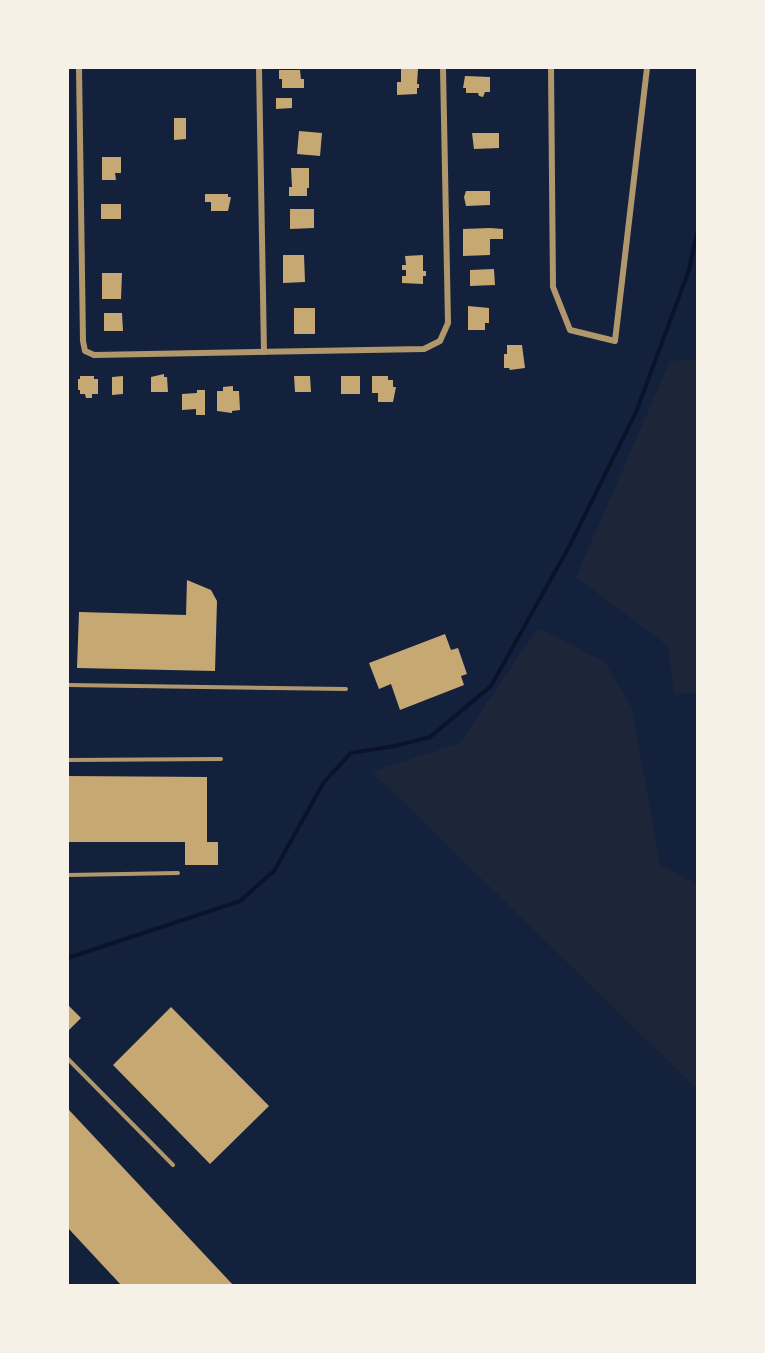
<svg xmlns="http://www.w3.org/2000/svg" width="765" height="1353" viewBox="0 0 765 1353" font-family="Ubuntu,sans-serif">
<rect width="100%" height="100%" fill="#14213d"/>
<!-- green -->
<g fill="#1d2539">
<polygon points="697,359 698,694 697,694 674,693 668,646 576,577 670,361"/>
<polygon points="538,628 605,662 632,708 660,865 697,884 697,1089 372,772 460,743"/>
</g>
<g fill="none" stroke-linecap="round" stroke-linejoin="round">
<!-- stream -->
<polyline stroke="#0b132b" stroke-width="4" points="68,958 240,901 274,871 324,782 351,753 395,746 430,737 491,686 570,545 636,412 689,270 698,229"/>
</g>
<!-- building -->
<g fill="#c6a872">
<polygon points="401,69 418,69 417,84 419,84 419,88 417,88 417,94 397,95 397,82 401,82"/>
<polygon points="279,70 300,70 301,79 304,79 304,88 282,88 282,79 279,79"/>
<polygon points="465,76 490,77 490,92 485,92 483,97 479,96 478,93 466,93 466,88 463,88"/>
<polygon points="276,98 292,98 292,108 276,109"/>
<polygon points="174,118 186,118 186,139 174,140"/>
<polygon points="299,131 322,133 320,156 297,154"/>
<polygon points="472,133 499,133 499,148 474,149"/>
<polygon points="102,157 121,157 121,173 115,173 116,180 102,180"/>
<polygon points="291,168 309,168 309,188 307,188 307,196 289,196 289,187 292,187"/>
<polygon points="466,191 490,191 490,205 466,206 464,197"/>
<polygon points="205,194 228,194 228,197 231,197 228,211 211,211 211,202 205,202"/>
<rect x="101" y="204" width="20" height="15"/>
<polygon points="290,209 314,209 314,228 290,229"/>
<polygon points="490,228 503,229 503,239 490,239 490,255 463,256 463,229"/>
<polygon points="283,255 304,255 305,282 283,283"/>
<polygon points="423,255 423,271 426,271 426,276 423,276 423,284 402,283 402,276 406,276 406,270 402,270 402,265 406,265 405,256"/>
<polygon points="494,269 495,285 470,286 470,270"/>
<polygon points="102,273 122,273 121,299 102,299"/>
<polygon points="468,306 489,308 489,323 485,323 485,330 468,330"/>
<rect x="294" y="308" width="21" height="26"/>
<polygon points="104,313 122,313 123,331 104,331"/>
<polygon points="507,345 522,345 525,368 510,370 509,368 504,368 504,354 507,354"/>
<polygon points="164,374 164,377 167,377 168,392 151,392 151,377"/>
<polygon points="80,376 94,376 94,379 98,379 98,394 92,394 92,398 86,398 85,394 80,394 80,390 78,390 78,379 80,379"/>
<polygon points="123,376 123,394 112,395 112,377"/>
<polygon points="294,376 310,376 311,392 295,392"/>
<rect x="341" y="376" width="19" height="18"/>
<polygon points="372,376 388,376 388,380 393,380 393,387 396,387 393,402 378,402 378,393 372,393"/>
<polygon points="233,386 233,391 239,391 240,410 232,411 232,413 217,411 217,391 223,391 223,387"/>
<polygon points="197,390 205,390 205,415 196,415 196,409 182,410 182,394 197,393"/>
<polygon points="187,580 211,590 217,601 215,671 77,668 79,612 186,615"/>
<polygon points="445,634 451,650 458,648 467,674 461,676 464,685 400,710 391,684 379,689 369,663"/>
<polygon points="68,776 207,777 207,842 218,842 218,865 185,865 185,842 68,842"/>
<polygon points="68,1005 81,1018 68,1031"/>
<polygon points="171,1007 269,1106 210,1164 113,1065"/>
<polygon points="69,1110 234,1286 122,1286 68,1228"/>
</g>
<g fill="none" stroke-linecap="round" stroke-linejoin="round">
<!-- service -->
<g stroke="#b1986c" stroke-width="4">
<polyline points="68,685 346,689"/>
<polyline points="68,760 221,759"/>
<polyline points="68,875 178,873"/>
<polyline points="68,1059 173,1165"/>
</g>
<!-- minor -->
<g stroke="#b1986c" stroke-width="6">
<polyline points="79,68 83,341 85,351 94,355 424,349 440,341 448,323 443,68"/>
<polyline points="259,68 264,352"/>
<polyline points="551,68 553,287 570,330 615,341 647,68"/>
</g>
</g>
<!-- border -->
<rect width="765" height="1353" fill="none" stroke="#f6f1e7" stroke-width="138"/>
</svg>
